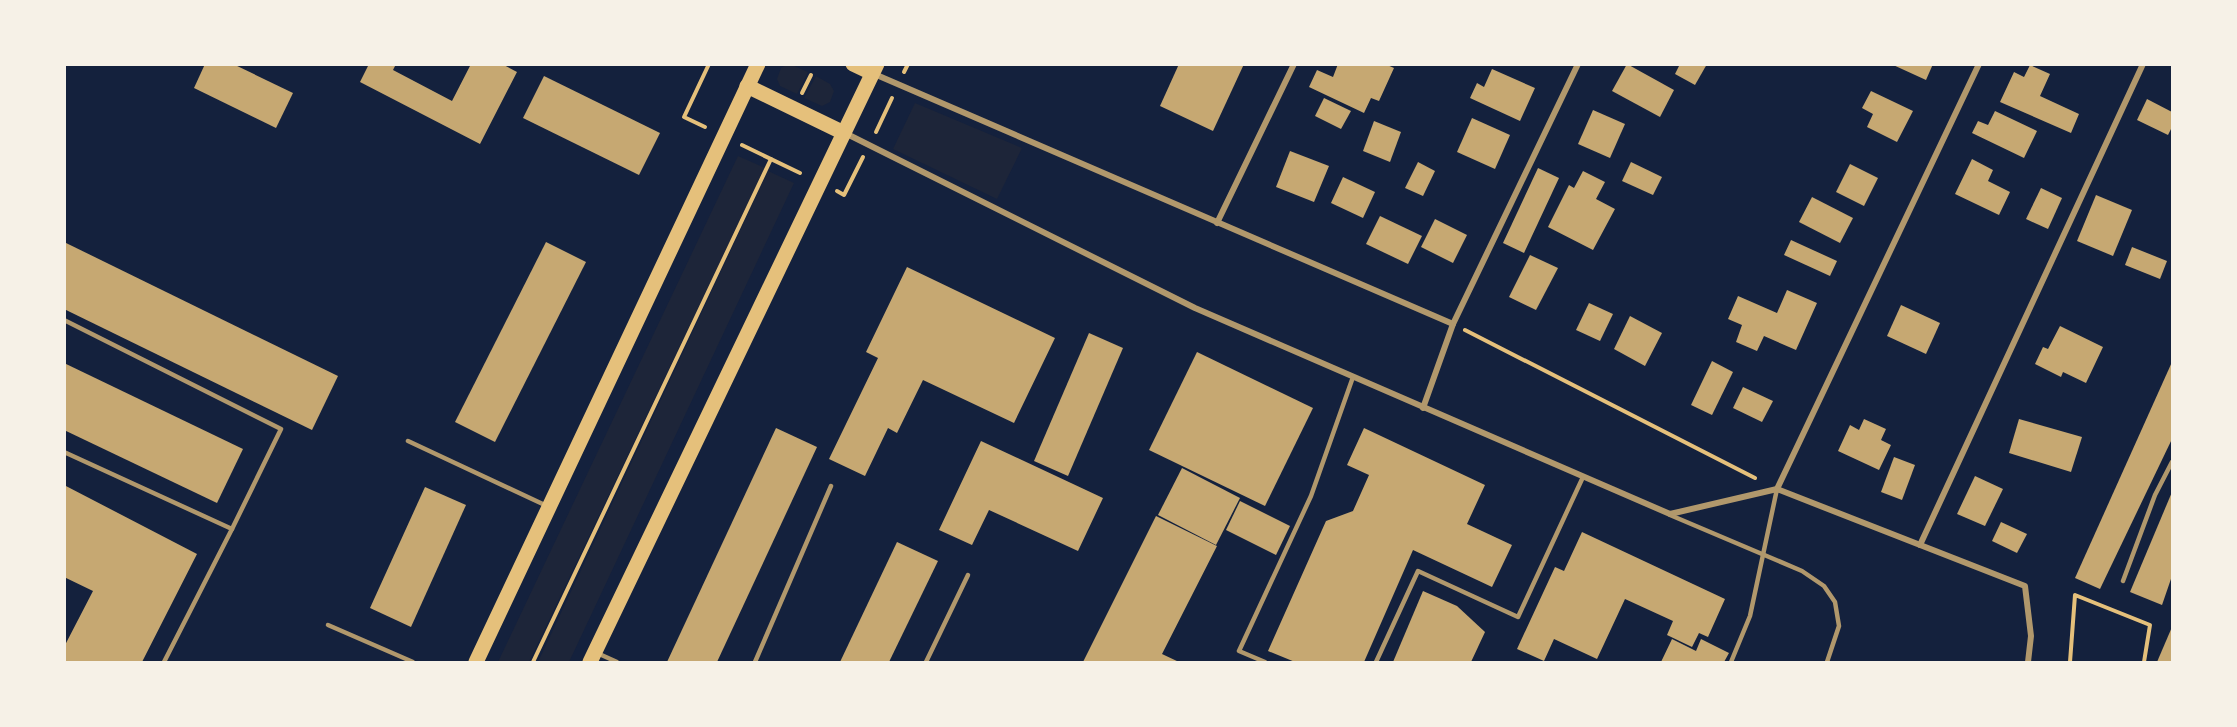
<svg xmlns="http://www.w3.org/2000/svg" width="2237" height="727" viewBox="0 0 2237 727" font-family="Commissioner,sans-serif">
<rect width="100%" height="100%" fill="#14213d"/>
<!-- green -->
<g fill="#1d2539">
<polygon points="788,64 792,65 808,72 797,94 780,86 777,79 781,68"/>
<polygon points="816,76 830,84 834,91 830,102 822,106 804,98"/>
<polygon points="915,103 1022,148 997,199 893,149"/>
<polygon points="738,156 765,168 529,662 498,662"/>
<polygon points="768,171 794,183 569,662 538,662"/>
</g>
<!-- building -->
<g fill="#c6a872">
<polygon points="205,64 233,64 293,93 276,128 194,88"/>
<polygon points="369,64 396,64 393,70 452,101 471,64 502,64 517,72 480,144 360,82"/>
<polygon points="1179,64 1244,64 1213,131 1160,106"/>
<polygon points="1338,64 1385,64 1394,68 1379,101 1371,98 1364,113 1309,87 1317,70 1333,77"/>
<polygon points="1627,64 1674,90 1660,117 1612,91"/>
<polygon points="1680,64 1707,64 1695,85 1675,74"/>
<polygon points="1891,64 1933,64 1926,80"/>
<polygon points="2030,65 2050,74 2040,96 2079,114 2071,133 2000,102 2014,72 2024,77"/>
<polygon points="1492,69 1535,88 1520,121 1470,98 1477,83 1484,87"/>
<polygon points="544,76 660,133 639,175 523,118"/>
<polygon points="1871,91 1913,111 1897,142 1867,127 1873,114 1862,108"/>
<polygon points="1324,98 1351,111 1341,129 1315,116"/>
<polygon points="2147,99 2172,112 2172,127 2168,135 2137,120"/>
<polygon points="1593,110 1625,124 1610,158 1578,144"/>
<polygon points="1995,111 2037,131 2024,158 1972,133 1978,121 1988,125"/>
<polygon points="1472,118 1510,135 1495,169 1457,152"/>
<polygon points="1374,121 1401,132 1390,162 1363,151"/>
<polygon points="1290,151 1329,166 1314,202 1276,187"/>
<polygon points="1972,159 1993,170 1988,181 2010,192 1999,215 1955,194"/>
<polygon points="1418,162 1435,171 1423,196 1405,188"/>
<polygon points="1631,162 1662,177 1653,195 1622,181"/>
<polygon points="1850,164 1878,178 1864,206 1836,192"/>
<polygon points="1538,168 1559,178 1524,253 1503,243"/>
<polygon points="1583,171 1605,182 1596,199 1615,209 1593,250 1548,227 1569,185 1574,188"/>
<polygon points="1343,177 1375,192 1363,218 1331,203"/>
<polygon points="2041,188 2062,198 2048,229 2026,219"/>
<polygon points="2096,195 2132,210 2113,256 2077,241"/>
<polygon points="1812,197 1853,218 1840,243 1799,222"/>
<polygon points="1380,216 1422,236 1408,264 1366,244"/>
<polygon points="1435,219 1467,235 1453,263 1421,247"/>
<polygon points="1791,240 1837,261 1830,276 1784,255"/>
<polygon points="64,242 338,376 312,430 64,309"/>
<polygon points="546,242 586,262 495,442 455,422"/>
<polygon points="2132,247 2167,261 2160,279 2125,265"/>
<polygon points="1530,255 1558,268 1536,310 1509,297"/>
<polygon points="907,267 1055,338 1014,423 923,380 897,433 888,428 865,476 829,459 878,358 866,352"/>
<polygon points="1787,290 1817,303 1796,350 1764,336 1757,351 1736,342 1742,325 1728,319 1738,296 1777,313"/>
<polygon points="1589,303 1613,314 1600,341 1576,330"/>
<polygon points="1901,305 1940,323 1926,354 1887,336"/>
<polygon points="1630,316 1662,333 1645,366 1614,349"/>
<polygon points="2060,326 2103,347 2086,383 2063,372 2061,377 2035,364 2043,347 2048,349"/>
<polygon points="1089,333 1123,348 1068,476 1034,461"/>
<polygon points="1197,352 1313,408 1265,506 1149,450"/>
<polygon points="1712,361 1733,372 1712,415 1691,405"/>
<polygon points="2172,362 2172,439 2100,589 2075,578"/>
<polygon points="64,363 243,449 217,503 64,430"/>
<polygon points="1743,387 1773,401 1762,422 1733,408"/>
<polygon points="1864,419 1886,429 1881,440 1891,445 1879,470 1838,451 1850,425 1859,430"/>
<polygon points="2019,419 2082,437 2071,472 2009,453"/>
<polygon points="776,428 817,447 717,662 667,662"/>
<polygon points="1364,428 1485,485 1467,524 1512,545 1492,587 1413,550 1364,662 1295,662 1268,651 1326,521 1353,511 1369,475 1347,465"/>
<polygon points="981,441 1103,498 1078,551 989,510 972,545 939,530"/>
<polygon points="1894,457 1915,465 1902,500 1881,492"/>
<polygon points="1182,468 1240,498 1216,545 1158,515"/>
<polygon points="1975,476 2003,489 1985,526 1957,514"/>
<polygon points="64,485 197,554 142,662 64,662 64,647 93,591 64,577"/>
<polygon points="425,487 466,505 411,627 370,608"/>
<polygon points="2172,492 2172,576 2162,605 2130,592"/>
<polygon points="1240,501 1290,526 1276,555 1226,530"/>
<polygon points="1156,516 1217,546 1162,654 1179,662 1083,662"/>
<polygon points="2001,522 2027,534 2017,553 1992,541"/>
<polygon points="1582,532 1725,599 1708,637 1699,633 1692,647 1667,635 1673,621 1625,599 1597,659 1554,639 1544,661 1517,649 1555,567 1564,571"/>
<polygon points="897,542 938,561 889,662 840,662"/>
<polygon points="1423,591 1457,606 1485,632 1471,662 1393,662"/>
<polygon points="2172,627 2172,662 2157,662"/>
<polygon points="1672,639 1696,651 1701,639 1729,653 1724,662 1661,662"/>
</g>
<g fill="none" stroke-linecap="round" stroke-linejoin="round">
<!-- path -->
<g stroke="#e5c07b" stroke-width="4">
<polyline points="904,72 908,64"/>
<polyline points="802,93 811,75"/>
<polyline points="705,127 684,117 709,64"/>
<polyline points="876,132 892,98"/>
<polyline points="742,145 800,173"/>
<polyline points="837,191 844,195 863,157"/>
<polyline points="1465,330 1755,478"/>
<polyline points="533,662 771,159"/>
<polyline points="2070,662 2075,595 2150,625 2144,662"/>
</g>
<!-- service -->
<g stroke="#b1986c" stroke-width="4.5">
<polyline points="64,320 281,429 232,529"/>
<polyline points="408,441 547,506"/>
<polyline points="64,452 232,529 164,662"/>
<polyline points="1670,515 1802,571 1824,586 1835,602 1839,626 1827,662"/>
<polyline points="2123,581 2155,495 2172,462"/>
<polyline points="328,625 413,662"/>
<polyline points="597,653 617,662"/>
<polyline points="755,662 831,486"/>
<polyline points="926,662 968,575"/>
<polyline points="1265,662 1239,651 1311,496 1353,377"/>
<polyline points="1376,662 1418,571 1518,617 1583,477"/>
<polyline points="1731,662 1750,616 1777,489"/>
</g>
<!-- minor -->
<g stroke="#b1986c" stroke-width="6">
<polyline points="872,73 1453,324"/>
<polyline points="845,133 1195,308 1670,514 1777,489"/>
<polyline points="1217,223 1294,64"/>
<polyline points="1423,408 1453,324 1578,64"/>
<polyline points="1777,489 1979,64"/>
<polyline points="1777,489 2025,586 2031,636 2028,662"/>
<polyline points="1920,545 2143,64"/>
</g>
<!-- primary -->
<g stroke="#e5c07b" stroke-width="15">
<polyline points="853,64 872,73"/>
<polyline points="747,86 844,133"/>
<polyline points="476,662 758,64"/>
<polyline points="590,662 877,64"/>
</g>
</g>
<!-- border -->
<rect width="2237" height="727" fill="none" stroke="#f6f1e7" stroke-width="132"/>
</svg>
